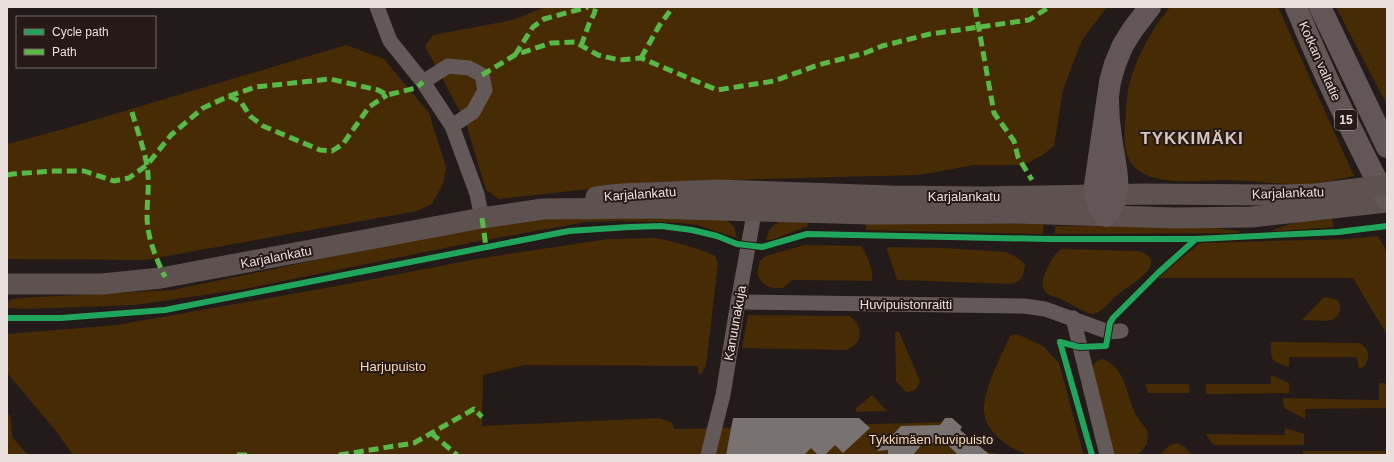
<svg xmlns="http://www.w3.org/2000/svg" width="1394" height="462" viewBox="0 0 1394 462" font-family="Arial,sans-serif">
<rect width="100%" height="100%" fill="#221b1a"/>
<!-- green -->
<g fill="#462b04">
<polygon points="545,7 1107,7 1082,40 1063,90 1054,146 1044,154 1024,165 974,165 918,175 653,182 499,199 486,190 466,123 425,46 433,35 513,20"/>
<path d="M1170 7H1278L1354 176C1338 179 1323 183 1307 184 1280 185 1254 181 1228 180 1203 180 1163 186 1141 172 1123 161 1124 142 1125 123 1126 112 1126 101 1128 90 1134 61 1151 30 1170 7Z"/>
<polygon points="1336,7 1387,7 1387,105"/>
<polygon points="346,45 384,59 429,113 446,167 443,184 432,204 417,211 145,260 7,259 7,144 64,129"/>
<polygon points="548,216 727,220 734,227 737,238 697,225 682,223 616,221 586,222 474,242 244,289 136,305 24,309 7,308 9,300 19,298 172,290 470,228"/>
<polygon points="1332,219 1334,227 1273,232 1273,230 1299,221"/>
<path d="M808 220V226L772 240H766C771 216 789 221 808 220Z"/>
<polygon points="922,221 1043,224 1043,234 866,230 866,224"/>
<polygon points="1055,226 1198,226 1239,231 1239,233 1055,234"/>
<polygon points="1378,236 1387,252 1387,335 1353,278 1157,278 1200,243 1348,239"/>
<path d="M657 238C677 243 697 247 715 256L718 263 706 365 702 373 699 375 697 366 524 365 483 375 482 426 660 418 672 423 674 429 951 422 985 451 1002 455H73L56 431 7 373V334L117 325 342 285 482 258 608 239Z"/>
<path d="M804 245 861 246C867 254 874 271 872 281L792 280 783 288C768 288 765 288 757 274L760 261 766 256Z"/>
<polygon points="888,247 945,248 1006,252 1018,258 1025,265 1023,275 1019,281 1012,284 897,280 887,250"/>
<path d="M1062 249 1138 251C1173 261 1129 286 1117 295 1110 301 1103 312 1093 314 1087 315 1065 299 1055 297 1047 295 1040 289 1043 279 1047 269 1052 254 1062 249Z"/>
<path d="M1324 297C1328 298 1333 298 1337 300 1344 306 1339 318 1331 320 1322 322 1311 320 1302 320Z"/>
<path d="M748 315 849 316C865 325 863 347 844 350L742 348Z"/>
<path d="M895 332H899L920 381C917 389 915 391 906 392L896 381Z"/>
<path d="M1014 334 1019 335 1043 346 1059 363 1083 452V455C1069 455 1043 457 1030 455 1019 452 1009 447 1001 440 992 432 985 423 984 411 983 390 1001 356 1010 336Z"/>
<path d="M1271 342 1359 343C1369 347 1371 358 1364 367L1358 368 1357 357H1289V367C1270 360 1271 362 1271 342Z"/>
<path d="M1102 359C1125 367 1126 392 1134 411 1137 418 1144 425 1148 432L1147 444 1138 455H1114L1093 368C1094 363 1096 360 1102 359Z"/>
<polygon points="1271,375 1289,383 1289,393 1206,394 1206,384 1271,384"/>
<polygon points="1379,383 1383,383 1387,385 1387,408 1305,409 1305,419 1284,408 1283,398 1379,400"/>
<polygon points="1145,384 1189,384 1190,393 1148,393"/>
<polygon points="872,395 887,411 857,412 855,409"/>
<polygon points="7,411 11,418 12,437 28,455 7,455"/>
<polygon points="1285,428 1304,434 1304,445 1213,445 1206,434 1285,435"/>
<polygon points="1177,443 1185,447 1192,455 1159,455 1170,445"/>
<rect x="1303" y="451" width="84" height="4"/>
</g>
<!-- building -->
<g fill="#787270">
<polygon points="733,418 859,418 870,428 843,453 835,445 825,455 818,455 811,448 804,455 726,455"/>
<polygon points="945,418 952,418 962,427 960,430 990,455 958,455 946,443 924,442 913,455 888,455 888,450 877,451 901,426 940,425"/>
</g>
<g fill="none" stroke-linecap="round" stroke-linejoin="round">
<!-- street -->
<g stroke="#645959" stroke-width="15">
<polyline points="377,7 390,41 423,82 452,126 477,194 482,218"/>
<polyline points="423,82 448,66 469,68 482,75 485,90 473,112 452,126"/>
<polyline points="738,302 1024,306 1045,309 1109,332 1121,331"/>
<polyline points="1073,318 1107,455"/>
<polyline points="708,455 723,395 738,302 752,225 755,202"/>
</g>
<!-- secondary -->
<g stroke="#5e5251" stroke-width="21">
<polyline points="596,197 621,194 718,190 891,196 984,197 1145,194 1282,195 1315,194"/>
<polyline points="7,284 102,284 161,278 482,218 543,209 649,208 870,214 1017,213 1176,218 1252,217 1387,202"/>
</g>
<!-- highway -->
<g stroke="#635656" stroke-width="22">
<path d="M1296 7C1323 73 1354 137 1387 200"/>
<polyline points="1320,7 1387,147"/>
<path d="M1108 100C1108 112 1109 125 1111 137 1114 163 1126 194 1106 216 1098 206 1095 198 1095 185L1110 82 1115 64 1123 45 1133 29 1150 7"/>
</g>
<!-- secondary-bridge -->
<polyline stroke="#5e5251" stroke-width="21" points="1315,194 1387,185"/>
<!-- quiet -->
<g stroke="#58b947" stroke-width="5" stroke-dasharray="10 5" stroke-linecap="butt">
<polyline points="975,7 994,113 1014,141 1018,157 1032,180"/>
<polyline points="581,46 589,24 594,14 596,7"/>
<polyline points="515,55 533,27 544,19 588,7"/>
<polyline points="641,58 659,26 673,7"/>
<polyline points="482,75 515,55 551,43 575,42 598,55 619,60 641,58 717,90 774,81 818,65 865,53 882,46 930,34 1029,20 1049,7"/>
<polyline points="229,96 241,102 250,116 263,126 320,150 332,151 343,144 369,107 387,95"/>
<path d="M132 112C137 130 144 148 147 166 150 182 147 199 147 215 147 238 156 258 165 277"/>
<polyline points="7,175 13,174 54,171 84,171 114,181 129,178 147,165 171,135 203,108 229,96 256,87 330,79 378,90 387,95 416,88 423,82"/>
<polyline points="482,218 486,247"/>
<polyline points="431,433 457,455"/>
<polyline points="237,455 247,455"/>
<polyline points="339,455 414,443 474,409 482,417"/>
</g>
<defs>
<g id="cycleway">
<polyline points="7,318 61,318 165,310 569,231 630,227 661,226 692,230 717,236 737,244 762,247 807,234 1048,239 1196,239 1338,232 1387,226"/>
<polyline points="1060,342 1079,347 1106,346 1110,323 1113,318 1158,273 1196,239"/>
<polyline points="1060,342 1092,455"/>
</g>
</defs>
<!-- cycleway casing -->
<use href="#cycleway" stroke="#261916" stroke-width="8"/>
<!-- cycleway -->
<use href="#cycleway" stroke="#20a55d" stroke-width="6"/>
</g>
<g text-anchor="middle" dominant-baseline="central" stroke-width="4" stroke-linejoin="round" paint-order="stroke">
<!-- shield labels -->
<rect fill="#261916" stroke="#aea4a1" stroke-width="1" x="1335" y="110" width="22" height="20" rx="3"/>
<g font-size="12" font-weight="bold" fill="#e9dfdd">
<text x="1346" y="120">15</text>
</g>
<!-- street labels -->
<g font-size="13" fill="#e9dfdd" stroke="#261916">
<text transform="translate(1320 61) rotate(66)">Kotkan valtatie</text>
<text transform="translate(1288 193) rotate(-2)">Karjalankatu</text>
<text transform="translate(640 194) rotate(-4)">Karjalankatu</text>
<text x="964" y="196">Karjalankatu</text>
<text transform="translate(276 257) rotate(-11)">Karjalankatu</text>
<text x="906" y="304">Huvipuistonraitti</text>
<text transform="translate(735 323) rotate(-80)">Kanuunakuja</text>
</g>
<!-- park labels -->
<g font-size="13" fill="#f7dab8" stroke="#261916">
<text x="393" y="366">Harjupuisto</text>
<text x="931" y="439">Tykkimäen huvipuisto</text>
</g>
<!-- district labels -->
<g font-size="17" font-weight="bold" letter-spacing="1" fill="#d6c4bf" stroke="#261916">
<text x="1192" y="138">TYKKIMÄKI</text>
</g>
</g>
<!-- border -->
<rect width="1394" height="462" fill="none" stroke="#e9dfdd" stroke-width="16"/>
<!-- legend -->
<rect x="16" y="16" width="140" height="52" fill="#261916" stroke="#746866"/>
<rect x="24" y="29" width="20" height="6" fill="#20a55d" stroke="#746866"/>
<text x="52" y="36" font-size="12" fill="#e9dfdd">Cycle path</text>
<rect x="24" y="49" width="20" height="6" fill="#58b947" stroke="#746866"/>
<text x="52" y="56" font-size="12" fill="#e9dfdd">Path</text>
</svg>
